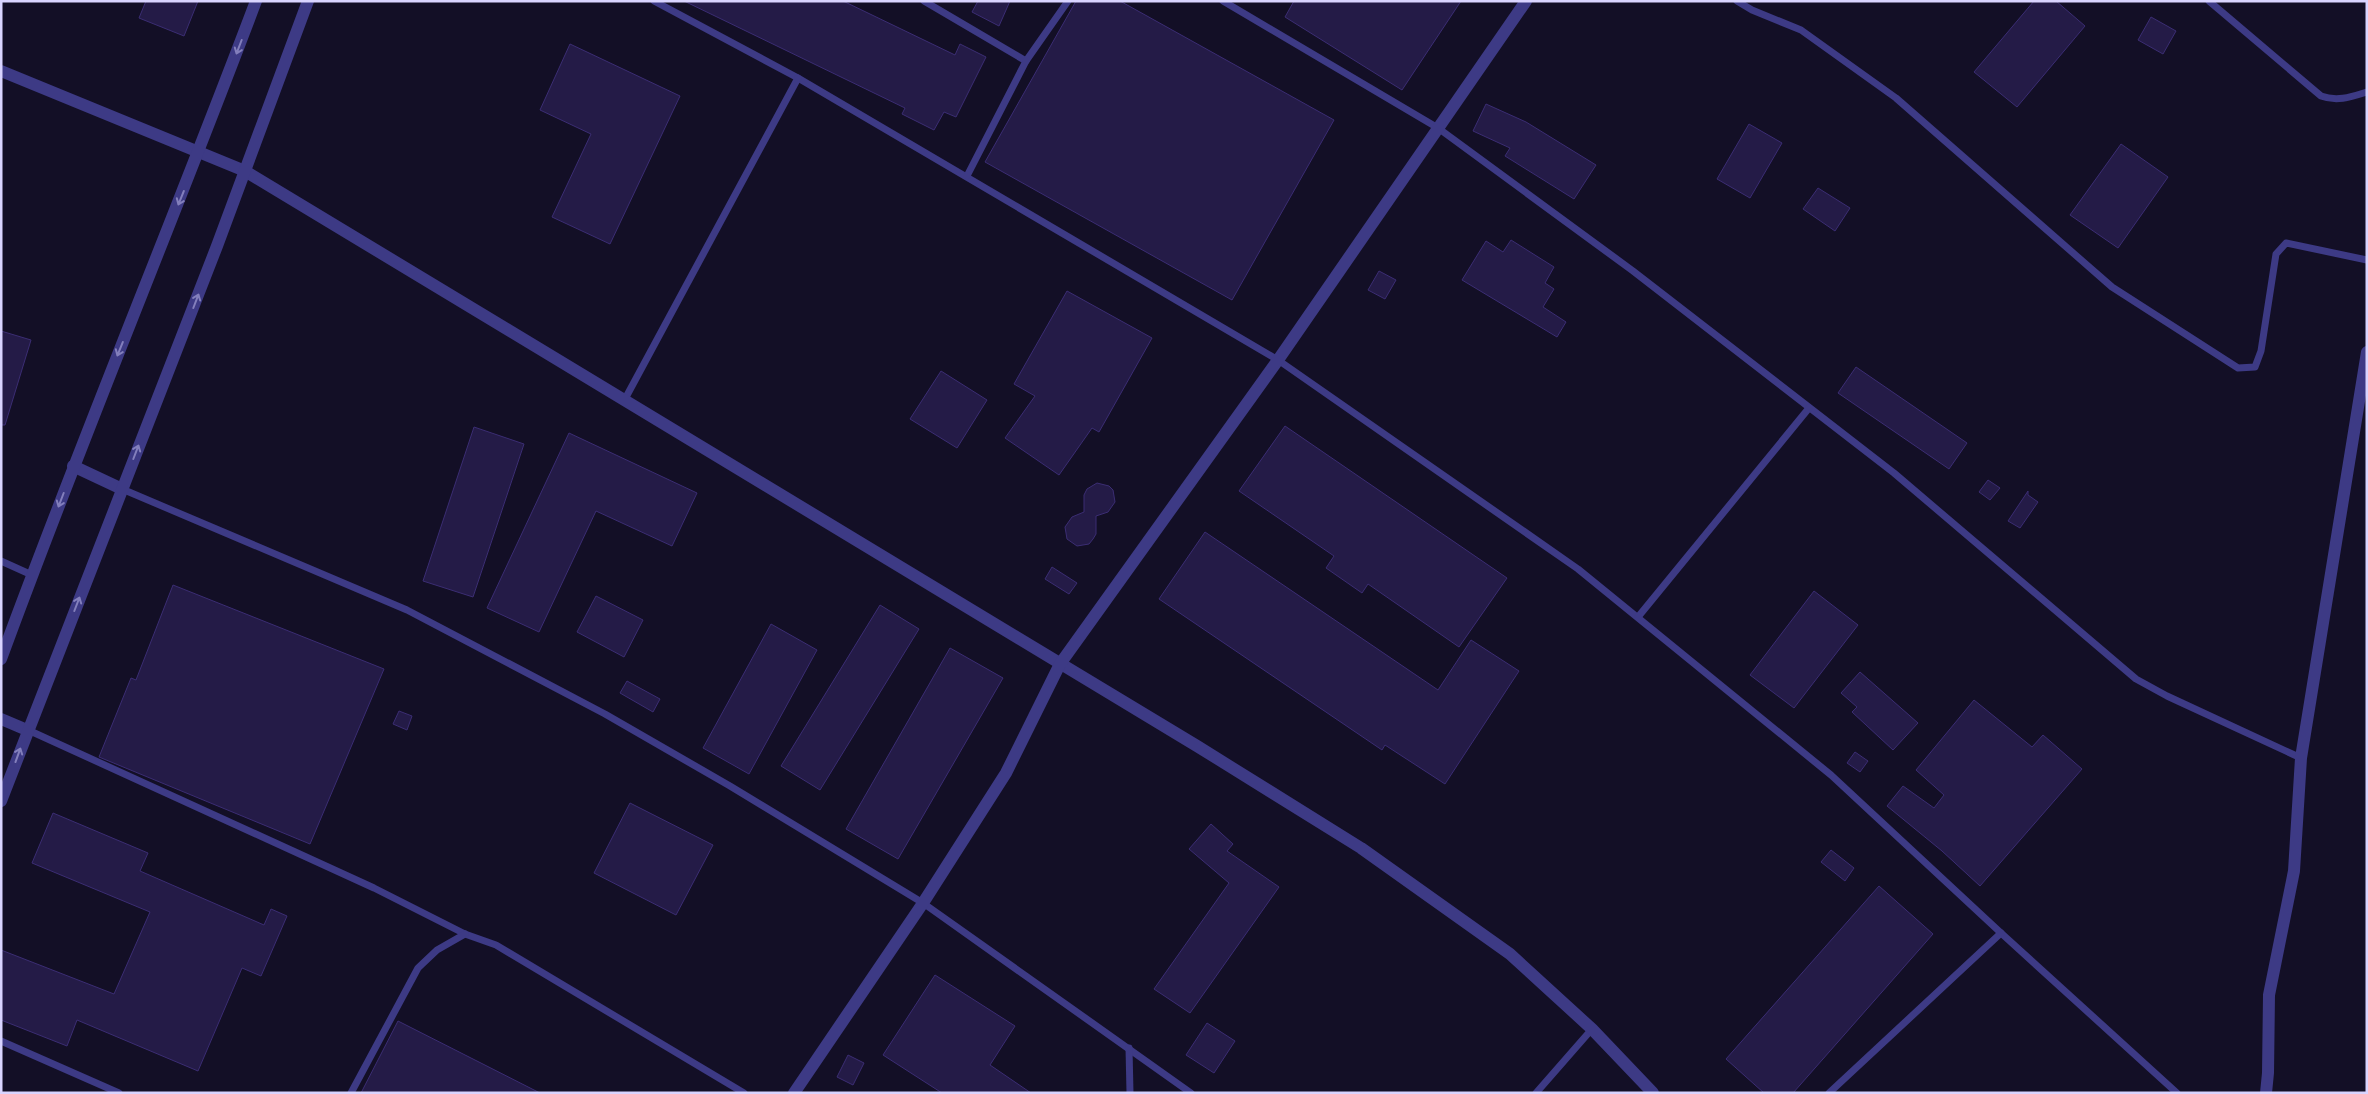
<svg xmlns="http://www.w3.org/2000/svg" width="2368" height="1094" viewBox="0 0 2368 1094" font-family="Rubik,sans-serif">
<rect width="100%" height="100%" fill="#130f26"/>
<!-- building -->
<g fill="#241b47" stroke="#3b2d73">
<polygon points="146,1 198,1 184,36 139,18"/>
<polygon points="684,1 843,1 955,55 960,44 986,57 956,117 944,112 934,130 902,114 905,108"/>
<polygon points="978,1 1010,1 999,26 972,12"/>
<polygon points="1076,1 1120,1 1334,120 1232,300 985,162"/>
<polygon points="1294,1 1461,1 1402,90 1285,17"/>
<polygon points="2034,1 2056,1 2085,26 2017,107 1974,72"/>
<polygon points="2151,17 2176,31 2163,54 2138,40"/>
<polygon points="570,44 680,96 610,244 552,217 591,134 540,110"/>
<polygon points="1486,104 1526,122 1596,165 1574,199 1505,156 1510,148 1473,131"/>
<polygon points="1749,124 1782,143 1750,198 1717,179"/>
<polygon points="2121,144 2168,177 2118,248 2070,215"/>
<polygon points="1818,188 1850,208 1835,231 1803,209"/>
<polygon points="1511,240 1554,267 1545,283 1554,289 1543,307 1566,322 1557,337 1462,280 1486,241 1503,252"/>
<polygon points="1379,271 1396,280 1385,299 1368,290"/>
<polygon points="1067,291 1152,338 1099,432 1092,428 1059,475 1005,438 1035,396 1014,384"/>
<polygon points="1,331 31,340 5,425 1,425"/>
<polygon points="1856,367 1967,443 1949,469 1838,393"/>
<polygon points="941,371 987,400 957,448 910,419"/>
<polygon points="1285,426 1507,578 1459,647 1368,584 1362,593 1326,568 1334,556 1239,491"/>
<polygon points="474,427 524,444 473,597 423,581"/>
<polygon points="569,433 697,493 672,546 596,511 539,632 487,608"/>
<polygon points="1988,480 2000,488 1990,500 1979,492"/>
<polygon points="1097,483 1109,486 1113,490 1115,502 1108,512 1096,516 1096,534 1093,539 1089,544 1077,546 1067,539 1065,527 1072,517 1084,512 1084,495 1087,489"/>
<polygon points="2028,491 2028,495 2038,502 2020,528 2008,521"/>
<polygon points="1205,532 1438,690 1471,640 1519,671 1445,784 1385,745 1382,750 1159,599"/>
<polygon points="1052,567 1077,583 1069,594 1045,579"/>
<polygon points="173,585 384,669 310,844 99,757 131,678 136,680"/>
<polygon points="1814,591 1858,625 1794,708 1750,675"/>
<polygon points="596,596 643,620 624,657 577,632"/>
<polygon points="880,605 919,629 820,790 781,766"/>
<polygon points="771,624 817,650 749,774 703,748"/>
<polygon points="950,648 1003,678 898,859 846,829"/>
<polygon points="1860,672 1918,723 1893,750 1852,712 1857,707 1841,693"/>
<polygon points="627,681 660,699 653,712 620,693"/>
<polygon points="1974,700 2032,747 2043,735 2082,769 1980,886 1942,851 1887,806 1903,786 1934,808 1944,795 1916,770"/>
<polygon points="399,711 412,716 407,730 393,724"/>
<polygon points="1855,752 1868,761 1860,772 1847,763"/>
<polygon points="630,803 713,845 676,915 594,873"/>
<polygon points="53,813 148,853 140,871 264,925 271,909 287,916 261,976 242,968 198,1071 77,1020 67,1046 1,1020 1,950 114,994 150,912 32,863"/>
<polygon points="1211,824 1233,844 1227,851 1279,887 1190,1013 1154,989 1229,883 1189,849"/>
<polygon points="1831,850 1854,868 1845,881 1821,862"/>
<polygon points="1879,886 1933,934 1793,1093 1764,1093 1726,1059"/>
<polygon points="935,975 1015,1026 990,1065 1031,1093 942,1093 883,1055"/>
<polygon points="398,1021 540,1093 361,1093"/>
<polygon points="1207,1023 1235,1041 1214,1073 1186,1055"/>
<polygon points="848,1055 864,1063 853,1085 837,1077"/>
</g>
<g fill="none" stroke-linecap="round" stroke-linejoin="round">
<!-- service -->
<g stroke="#3d3a85" stroke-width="7">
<polyline points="654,1 798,78 1278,360 1578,569 1831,775 2001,933 2177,1093"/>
<polyline points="924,1 1026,61"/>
<polyline points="1223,1 1438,128 1633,271 1894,473 2136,679 2167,696 2301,758"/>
<polyline points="1737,1 1752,10 1801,30 1896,98 2112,287 2238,368 2255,367 2261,351 2276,254 2286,243 2367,260"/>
<path d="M2209 1 2321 96C2337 102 2351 97 2367 92"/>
<polyline points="967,176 1026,61 1068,1"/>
<polyline points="625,399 798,78"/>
<polyline points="122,489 407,610 605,714 730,786 923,903 1191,1093"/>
<polyline points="1,561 32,575"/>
<polyline points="1638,617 1809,408"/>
<polyline points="28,730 374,888 465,934 496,945 744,1093"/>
<polyline points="1,1041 119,1093"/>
<polyline points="1129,1048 1130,1093"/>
<polyline points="351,1093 418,968 437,950 465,934"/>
<polyline points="1536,1093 1592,1029"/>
<polyline points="1829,1093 2001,933"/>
</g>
<!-- minor -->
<g stroke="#3d3a85" stroke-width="12">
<polyline points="1,71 245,171 1197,746 1361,848 1510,954 1592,1029 1653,1093"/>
<polyline points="73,466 122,489"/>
<path d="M1 659C82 438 173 221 256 1"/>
<polyline points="1,719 27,730"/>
<polyline points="1,801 217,246 308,1"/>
<polyline points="794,1093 923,903 1006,773 1060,664 1278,360 1526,1"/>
<polyline points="2266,1093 2268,1073 2269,995 2294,871 2301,758 2367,352"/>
</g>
</g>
<!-- one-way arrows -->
<defs><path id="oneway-shaft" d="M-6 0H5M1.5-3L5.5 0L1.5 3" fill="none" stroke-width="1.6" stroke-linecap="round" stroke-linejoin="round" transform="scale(1.25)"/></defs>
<g stroke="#837fbc">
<use href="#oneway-shaft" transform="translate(239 47) rotate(111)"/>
<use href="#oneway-shaft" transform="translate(181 198) rotate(112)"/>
<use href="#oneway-shaft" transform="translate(196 301) rotate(-69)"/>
<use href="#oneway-shaft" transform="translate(120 349) rotate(112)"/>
<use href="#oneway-shaft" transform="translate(136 452) rotate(-69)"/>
<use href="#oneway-shaft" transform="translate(61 500) rotate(111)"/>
<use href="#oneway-shaft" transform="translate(77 604) rotate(-69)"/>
<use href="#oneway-shaft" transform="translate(18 755) rotate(-70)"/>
</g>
<!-- border -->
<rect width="2368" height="1094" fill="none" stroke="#d9d4ff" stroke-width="5"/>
</svg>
